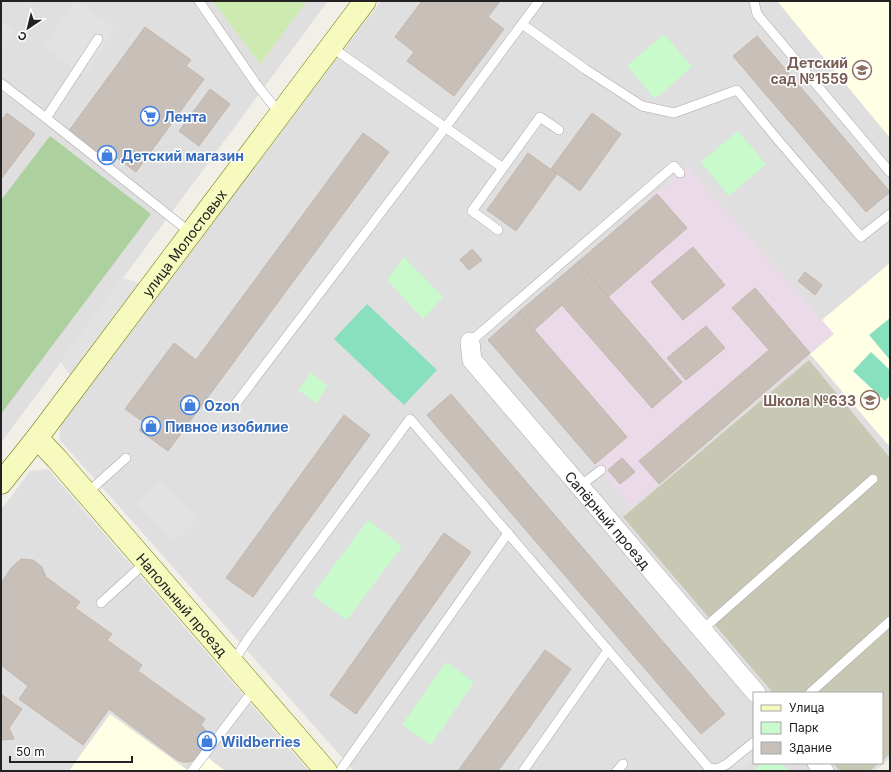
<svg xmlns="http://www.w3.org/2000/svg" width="891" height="772" viewBox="0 0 891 772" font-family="Inter,sans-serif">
<rect width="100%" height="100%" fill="#f2efe9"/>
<!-- residential -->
<g fill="#e0dfdf" fill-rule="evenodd">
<polygon points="1,1 328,1 1,443"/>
<path d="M381 1H890V758L875 771H354L60 440 59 424ZM754 693H882V763H754Z"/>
<polygon points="48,469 309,771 1,771 1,510 30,471"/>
</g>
<!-- industrial -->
<polygon fill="#ebdbe8" points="687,166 834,334 632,507 488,340"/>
<!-- education -->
<g fill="#ffffe5">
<polygon points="777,1 890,1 890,138"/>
<polygon points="890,263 890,447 810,354 834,334 822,320"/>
<polygon points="110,714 189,771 69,771"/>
<polygon points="207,757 225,771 196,771"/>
</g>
<!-- construction -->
<g fill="#c7c7b4">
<polygon points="809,360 890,458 890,754 882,761 882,693 773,693 623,517"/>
<polygon points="833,763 879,763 870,771 840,771"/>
</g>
<!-- grass -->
<polygon fill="#cdebb0" points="213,1 307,1 260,64"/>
<!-- forest -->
<polygon fill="#add19e" points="50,136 151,214 1,414 1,200"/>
<!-- park -->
<g fill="#c8facc">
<polygon points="664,34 692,67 655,99 627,66"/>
<polygon points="738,131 766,164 729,196 701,162"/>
<polygon points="404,257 443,297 423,319 387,280"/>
<polygon points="311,373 328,386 316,403 298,390"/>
<polygon points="368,520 402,546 347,620 312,595"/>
<polygon points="446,662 474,682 431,745 402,725"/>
<polygon points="763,763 782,763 789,771 753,771"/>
</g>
<!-- pitch -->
<g fill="#88e0be">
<polygon points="367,304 437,370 404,405 334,339"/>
<polygon points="890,318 890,360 869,335"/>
<polygon points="871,352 890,370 890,395 885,401 853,371"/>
</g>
<!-- parking -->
<g fill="#e2e2e2">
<polygon points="74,1 77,1 115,29 85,76 44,47"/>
<polygon points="1,21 14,30 1,48"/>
<polygon points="123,278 150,287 77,385 61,362"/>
<polygon points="162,480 199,518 172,542 136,504"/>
<polygon points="754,745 754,759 739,771 733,763"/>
</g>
<!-- building -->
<g fill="#c7bfb8" stroke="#c4b6ab">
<polygon points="422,1 500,1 488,17 504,29 454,96 407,61 414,52 395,37"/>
<polygon points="145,27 191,60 186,66 204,79 136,172 116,157 111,163 68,132"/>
<polygon points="757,36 890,192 866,212 733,56"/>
<polygon points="210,89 230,104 199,146 179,131"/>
<polygon points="7,113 35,134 1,179 1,121"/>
<polygon points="592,113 621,134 580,191 551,169"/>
<polygon points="363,133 389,152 168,451 139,430 145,423 125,409 174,343 196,360"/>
<polygon points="528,153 557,174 516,231 487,210"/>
<polygon points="657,194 687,228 608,297 578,262"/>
<polygon points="693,247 725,285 683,320 651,282"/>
<polygon points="472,249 482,260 469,270 460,260"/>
<polygon points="578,262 682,382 652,408 562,305 534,330 519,312"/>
<polygon points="805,272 822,285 815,295 798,281"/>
<polygon points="755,288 810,353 659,484 639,461 769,350 732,308"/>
<polygon points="519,312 627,437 595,464 488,340"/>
<polygon points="706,326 725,348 686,380 667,358"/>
<polygon points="451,394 725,714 701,734 427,415"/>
<polygon points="344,415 370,435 253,597 226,578"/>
<polygon points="622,458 635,472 620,484 608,470"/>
<polygon points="444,533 471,552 356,714 330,695"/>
<polygon points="21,559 33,560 42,567 46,577 80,602 75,608 112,634 107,640 142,665 138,671 205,719 201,725 206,730 208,736 208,741 207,747 196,759 190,762 183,762 177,760 109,709 83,745 19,699 28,686 1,665 1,583 12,567"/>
<polygon points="545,650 571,669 527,731 498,771 458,771"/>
<polygon points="1,694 22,709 9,728 14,739 1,740"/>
</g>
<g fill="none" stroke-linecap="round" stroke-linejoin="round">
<defs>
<g id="lane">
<polyline points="199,1 257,85 280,114"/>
<polyline points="754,1 757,14 890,172"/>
<polyline points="522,24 585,69 642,106 674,113 737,90 778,140 861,237 890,214"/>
<polyline points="98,39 46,118 191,233"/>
<polyline points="330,46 503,168 540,117 559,130"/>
<polyline points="1,85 2,84 46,118"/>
<polyline points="498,230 472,211 503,168"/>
<polyline points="470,342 674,166 680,173"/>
<polyline points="234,406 445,128 539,1"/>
<polyline points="580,486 601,470"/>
<polyline points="87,493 126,458"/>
<polyline points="101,603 146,562"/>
<polyline points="702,630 873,479"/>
<polyline points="233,662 248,639 410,419 709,768 717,769 727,764 754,742"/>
<polyline points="810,693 890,621"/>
<polyline points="192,771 255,688"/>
<polyline points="340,771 508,533"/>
<polyline points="523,771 608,650"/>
<polyline points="617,771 623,764"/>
</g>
<g id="street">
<path id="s1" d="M470 342 472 360 756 693"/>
<polyline points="817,763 824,771"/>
</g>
<g id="secondary">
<path id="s2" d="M37 438 57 459 326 771"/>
<path id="s3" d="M1 483 37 438 365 1"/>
</g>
</defs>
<!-- lane casing -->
<use href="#lane" stroke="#a9a9a9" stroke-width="10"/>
<!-- street casing -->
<use href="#street" stroke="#a9a9a9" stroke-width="20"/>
<!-- secondary casing -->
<use href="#secondary" stroke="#707d05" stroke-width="23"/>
<!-- lane -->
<use href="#lane" stroke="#fff" stroke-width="9"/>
<!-- street -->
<use href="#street" stroke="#fff" stroke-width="19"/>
<!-- secondary -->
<use href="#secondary" stroke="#f7fabf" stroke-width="22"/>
</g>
<!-- icons -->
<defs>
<symbol id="school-ring" viewBox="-11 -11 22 22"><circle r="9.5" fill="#fff" stroke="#8d6e63" stroke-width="1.5"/><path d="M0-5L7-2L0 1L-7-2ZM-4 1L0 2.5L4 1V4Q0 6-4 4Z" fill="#8d6e63"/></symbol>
<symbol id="supermarket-ring" viewBox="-11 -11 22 22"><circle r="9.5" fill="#fff" stroke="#3f7fe0" stroke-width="1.5"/><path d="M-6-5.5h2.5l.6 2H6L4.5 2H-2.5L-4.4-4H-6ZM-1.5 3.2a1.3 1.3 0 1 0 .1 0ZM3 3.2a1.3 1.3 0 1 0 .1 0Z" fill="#3f7fe0"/></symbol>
<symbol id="shop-ring" viewBox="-11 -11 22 22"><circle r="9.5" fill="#fff" stroke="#3f7fe0" stroke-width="1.5"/><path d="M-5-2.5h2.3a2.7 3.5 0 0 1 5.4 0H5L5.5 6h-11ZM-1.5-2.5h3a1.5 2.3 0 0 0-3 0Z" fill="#3f7fe0"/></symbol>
</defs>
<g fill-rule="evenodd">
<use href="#school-ring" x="851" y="59" width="22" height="22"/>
<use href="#supermarket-ring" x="139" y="105" width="22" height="22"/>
<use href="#shop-ring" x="96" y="144" width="22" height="22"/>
<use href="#school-ring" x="859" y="389" width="22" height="22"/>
<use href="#shop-ring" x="179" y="394" width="22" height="22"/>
<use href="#shop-ring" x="140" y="415" width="22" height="22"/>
<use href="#shop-ring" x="196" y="730" width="22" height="22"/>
</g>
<g text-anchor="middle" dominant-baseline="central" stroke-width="3" stroke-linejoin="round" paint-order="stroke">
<!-- education labels -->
<g font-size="14" font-weight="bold" fill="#785e54" stroke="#fff" text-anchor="end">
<text x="848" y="62">Детский<tspan x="848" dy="16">сад №1559</tspan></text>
<text x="856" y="400">Школа №633</text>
</g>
<!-- shop labels -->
<g font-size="14" font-weight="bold" fill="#366cbe" stroke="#fff" text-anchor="start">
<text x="164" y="116">Лента</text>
<text x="121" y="155">Детский магазин</text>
<text x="204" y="405">Ozon</text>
<text x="165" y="426">Пивное изобилие</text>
<text x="221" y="741">Wildberries</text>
</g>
<!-- street labels -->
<g font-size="14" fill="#222" stroke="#fff">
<text stroke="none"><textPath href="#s3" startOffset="302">улица Молостовых</textPath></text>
<text stroke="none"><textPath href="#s1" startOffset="228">Сапёрный проезд</textPath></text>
<text stroke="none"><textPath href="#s2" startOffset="221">Напольный проезд</textPath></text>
</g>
</g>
<!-- border -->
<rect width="891" height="772" fill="none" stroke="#222222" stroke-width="4"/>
<!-- legend -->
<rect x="753" y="692" width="130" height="72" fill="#ffffff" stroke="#a7a7a7"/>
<rect x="761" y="705" width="20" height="6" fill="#f7fabf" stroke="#a7a7a7"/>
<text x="789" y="712" font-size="12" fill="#222222">Улица</text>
<rect x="761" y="722" width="20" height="12" fill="#c8facc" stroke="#a7a7a7"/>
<text x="789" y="732" font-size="12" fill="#222222">Парк</text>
<rect x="761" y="742" width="20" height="12" fill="#c7bfb8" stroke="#a7a7a7"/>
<text x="789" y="752" font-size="12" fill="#222222">Здание</text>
<!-- north arrow -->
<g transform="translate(28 28) rotate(215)" stroke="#ffffff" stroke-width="3" paint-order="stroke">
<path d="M0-3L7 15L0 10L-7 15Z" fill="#222222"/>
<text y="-6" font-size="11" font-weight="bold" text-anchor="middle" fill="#222222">С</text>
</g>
<!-- scale -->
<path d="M10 756v6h122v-6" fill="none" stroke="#222222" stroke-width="2"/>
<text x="16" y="756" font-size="12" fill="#222222" stroke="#ffffff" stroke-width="3" paint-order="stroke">50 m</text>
</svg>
